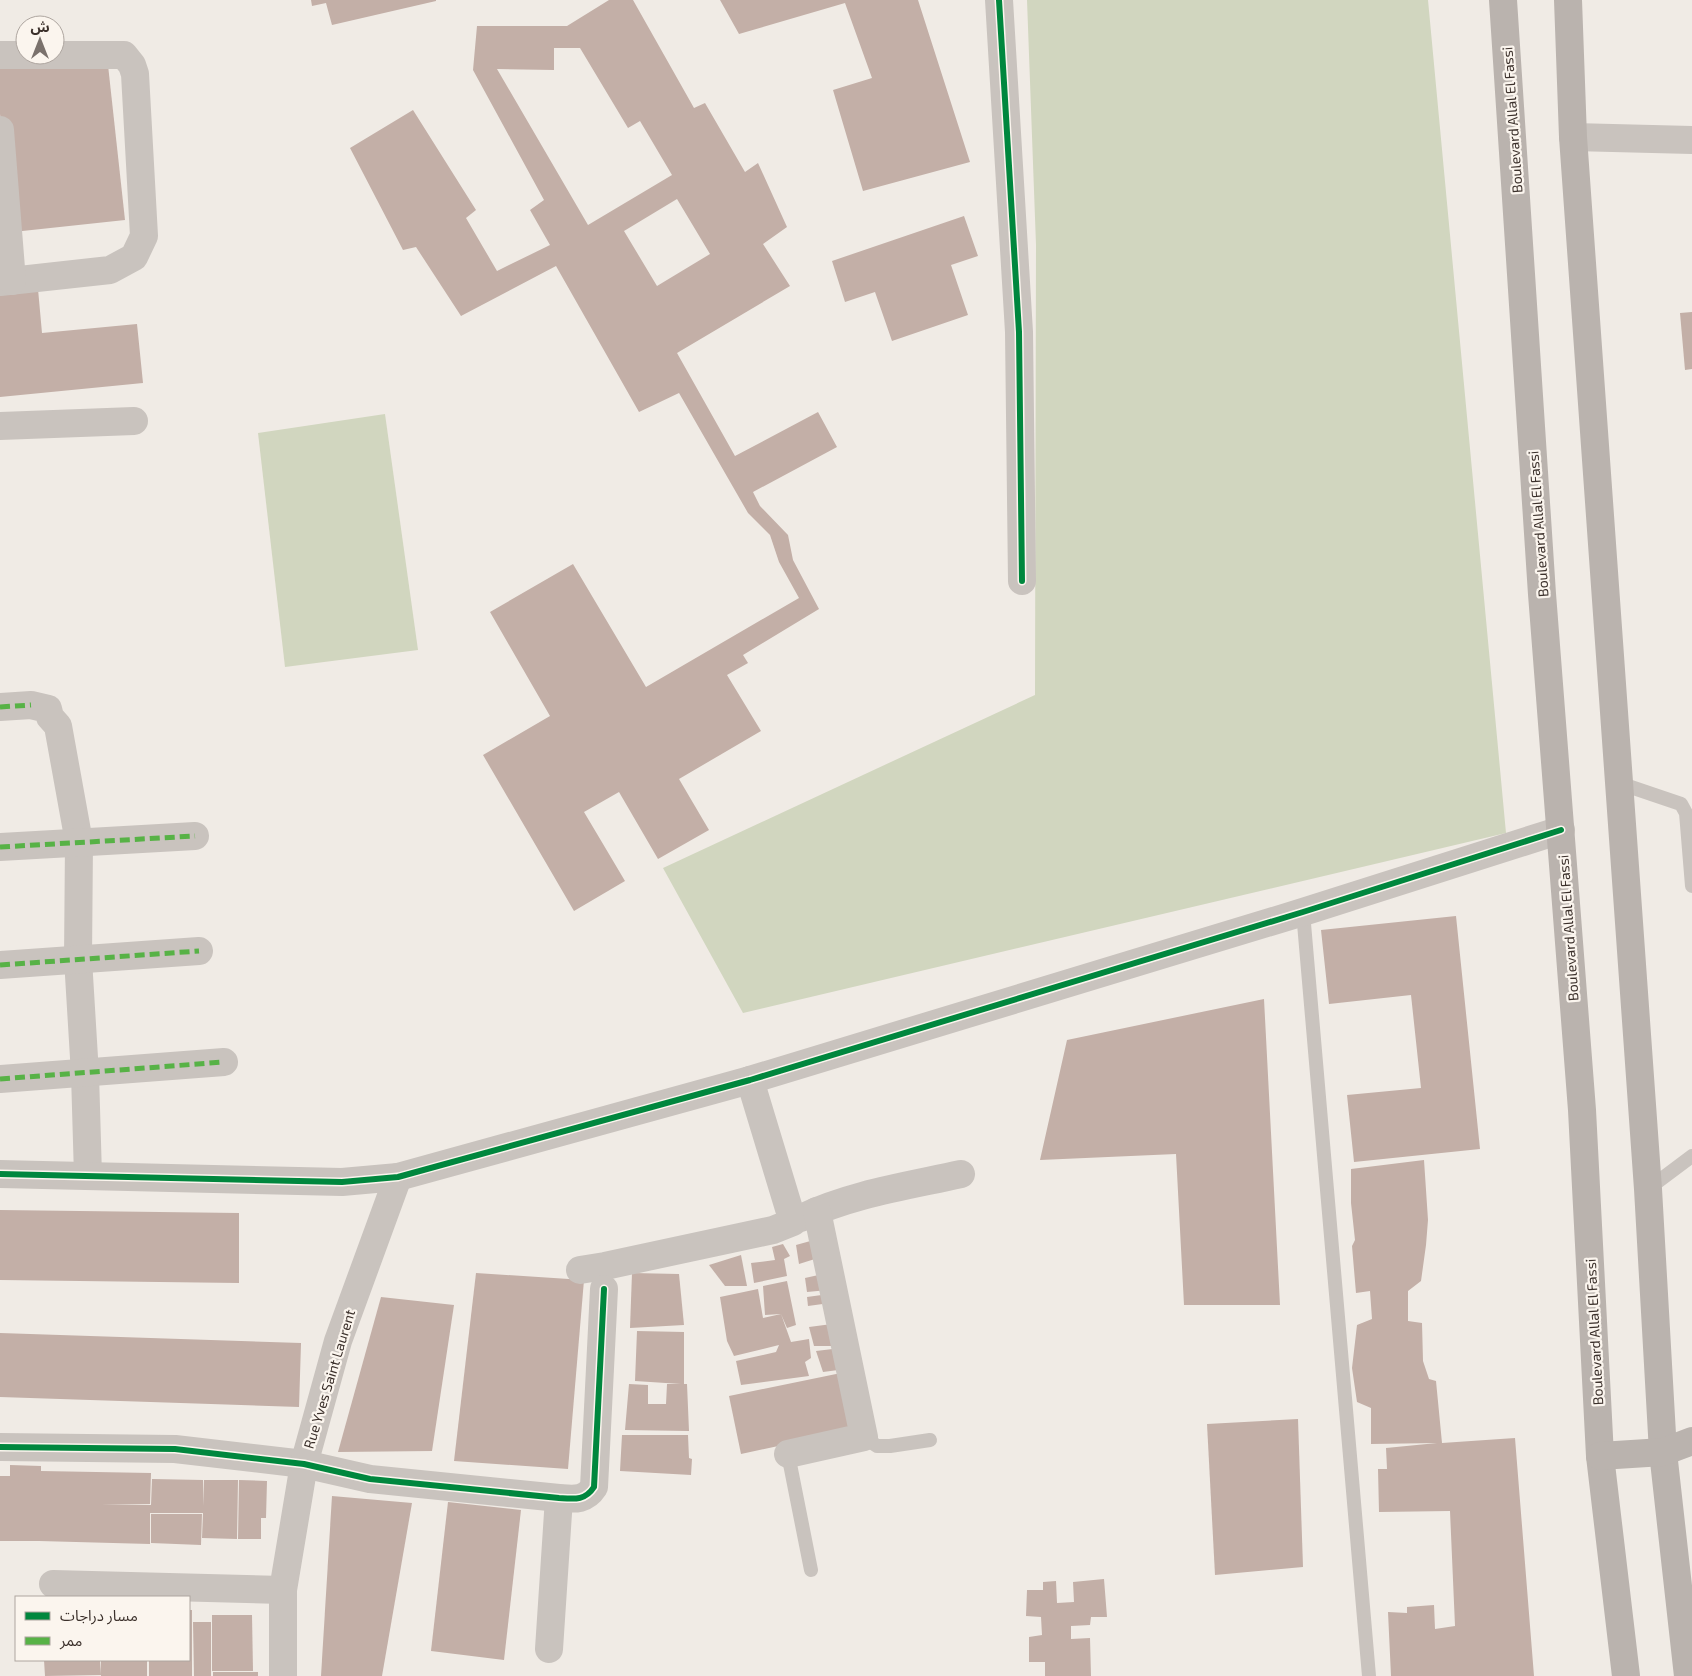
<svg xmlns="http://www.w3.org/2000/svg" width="1692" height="1676" viewBox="0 0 1692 1676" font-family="'Exo 2','Noto Sans Arabic',sans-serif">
<rect width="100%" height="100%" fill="#f0ebe5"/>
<!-- green -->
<g fill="#d1d6bf">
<polygon points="1027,0 1428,0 1506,833 743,1013 663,868 1035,695 1036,245"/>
<polygon points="385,414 418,650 285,667 258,433"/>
</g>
<!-- building -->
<g fill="#c3afa7" fill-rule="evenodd">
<polygon points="311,0 436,0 436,1 332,25 326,3 312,6"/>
<path d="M609 0H633L694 108 705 103 745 172 758 163 787 227 763 244 790 286 677 353 735 456 818 412 837 447 753 492 760 506 788 535 793 560 819 609 743 655 748 663 727 675 761 731 679 779 709 830 658 859 619 792 584 812 625 881 574 911 483 755 550 716 490 612 573 564 646 687 799 598 779 562 770 535 748 513 679 393 639 412 556 266 461 316 416 247 403 250 350 148 413 110 476 210 466 218 497 271 550 245 530 210 544 200 473 70 477 26H567ZM554 48H580L628 128 640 121 672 175 588 225 497 69 554 70ZM677 199 710 254 657 286 624 231Z"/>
<polygon points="720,0 918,0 970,162 863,191 833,90 872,78 845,3 739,34"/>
<polygon points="107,56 125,220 13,232 0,114 0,67"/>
<polygon points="964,216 978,256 951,265 968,315 892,341 875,292 845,302 832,261"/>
<polygon points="38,289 42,333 137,324 143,383 0,397 0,293"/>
<polygon points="1692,312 1692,369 1685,370 1680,313"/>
<polygon points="1456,916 1480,1149 1354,1162 1347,1095 1421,1088 1411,995 1329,1004 1321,930"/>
<polygon points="1264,999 1280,1305 1184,1305 1176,1154 1040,1160 1067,1040"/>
<polygon points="1424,1160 1428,1220 1426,1245 1421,1281 1408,1291 1408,1321 1422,1323 1423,1361 1429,1379 1436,1381 1442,1443 1515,1438 1534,1676 1391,1676 1388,1612 1407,1613 1407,1607 1434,1605 1435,1629 1455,1626 1450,1511 1379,1512 1378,1469 1387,1469 1386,1448 1437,1443 1371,1444 1371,1408 1357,1402 1352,1368 1357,1325 1372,1319 1370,1291 1356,1293 1352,1246 1355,1240 1351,1203 1351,1169"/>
<polygon points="0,1210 239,1213 239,1283 0,1280"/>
<polygon points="814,1240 818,1258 799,1264 796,1245"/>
<polygon points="783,1244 790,1256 784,1259 787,1276 754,1283 751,1263 775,1260 772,1247"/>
<polygon points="741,1255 747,1286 725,1286 709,1265"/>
<polygon points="476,1273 584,1280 568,1469 454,1461"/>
<polygon points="632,1273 679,1274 684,1325 630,1328"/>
<polygon points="823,1274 828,1290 807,1292 805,1278"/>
<polygon points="787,1281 796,1325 787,1328 781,1314 791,1342 809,1339 811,1358 805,1362 809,1376 741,1385 736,1361 776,1352 779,1345 734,1356 727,1341 720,1297 758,1289 763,1318 781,1314 765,1315 763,1286"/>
<polygon points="829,1294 830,1303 808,1306 807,1297"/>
<polygon points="381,1297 454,1305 432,1451 338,1452"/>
<polygon points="832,1324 835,1346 814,1346 809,1327"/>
<polygon points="637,1331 684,1332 684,1384 687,1384 689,1431 625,1430 629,1384 648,1385 648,1404 666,1404 667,1384 681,1384 635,1381"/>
<polygon points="0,1333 301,1343 299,1407 0,1397"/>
<polygon points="841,1348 846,1369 823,1372 816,1351"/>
<polygon points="841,1373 853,1430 741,1454 729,1396"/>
<polygon points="1298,1419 1303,1567 1215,1575 1207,1424"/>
<polygon points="622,1435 688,1435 689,1458 692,1459 691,1475 620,1471"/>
<polygon points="10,1465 41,1466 41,1471 151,1473 150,1504 101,1504 151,1505 152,1479 203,1480 203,1506 204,1480 238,1480 237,1539 202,1538 203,1513 150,1513 150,1544 39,1541 0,1541 0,1476 10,1476"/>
<polygon points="239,1480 267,1481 266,1518 261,1518 261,1539 238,1539"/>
<polygon points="332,1496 412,1503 382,1676 321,1676"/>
<polygon points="448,1502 521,1510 504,1660 431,1651"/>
<polygon points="151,1514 202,1514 201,1545 151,1543"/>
<polygon points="1104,1579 1107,1617 1091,1617 1090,1625 1071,1626 1071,1639 1090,1638 1091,1676 1045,1676 1045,1662 1029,1662 1029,1637 1042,1635 1041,1617 1026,1616 1027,1590 1043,1590 1043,1582 1056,1581 1057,1603 1074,1602 1073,1582"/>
<polygon points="189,1610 192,1610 192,1676 149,1676 149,1660 189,1660"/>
<polygon points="212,1615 252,1615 253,1671 212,1671"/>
<polygon points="193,1622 211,1622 211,1676 194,1676"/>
<polygon points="44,1660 100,1660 101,1675 45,1676"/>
<rect x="101" y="1660" width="46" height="16"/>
<rect x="213" y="1672" width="45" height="4"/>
</g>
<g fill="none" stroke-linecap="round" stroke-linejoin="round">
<!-- lane -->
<g stroke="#c9c3be" stroke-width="14">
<polyline points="1619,783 1681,804 1686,813 1692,886"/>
<polyline points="1303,912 1369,1676"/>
<polyline points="1648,1189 1692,1156"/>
<polyline points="864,1437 877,1446 890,1446 930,1440"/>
<polyline points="788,1454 811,1570"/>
</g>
<!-- street -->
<g stroke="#c9c3be" stroke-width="28">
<polyline points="999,0 1019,332 1022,581"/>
<polyline points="0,55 124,55 132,65 135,74 144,236 134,257 110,270 0,282"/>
<polyline points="0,130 12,281"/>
<polyline points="1573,137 1692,140"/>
<polyline points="0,426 134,421"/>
<polyline points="0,707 31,705 48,709 50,717 58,726 79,842 78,959 85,1074 88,1176"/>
<polyline points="0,847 195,836"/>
<polyline points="0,965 199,951"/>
<polyline points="0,1079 224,1062"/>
<polyline points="0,1174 342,1182 398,1177 750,1080 1303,912 1561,830"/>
<path d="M801 1218C851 1194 907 1186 961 1174"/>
<polyline points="580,1270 605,1266 773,1230 793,1222 750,1080"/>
<path d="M0 1447 175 1449 304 1464 370 1479 559 1498C574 1499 585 1501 594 1487L604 1289"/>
<polyline points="788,1454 864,1437 817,1211"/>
<polyline points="53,1584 283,1590"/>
<polyline points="549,1649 559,1498"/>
<polyline points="283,1676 283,1590 304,1464 338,1341 398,1177"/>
</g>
<!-- secondary -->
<g stroke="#bab3ae" stroke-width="28">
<polyline points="1503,0 1542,594 1582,1110 1600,1456 1626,1676"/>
<polyline points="1568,0 1573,137 1648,1189 1663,1452 1688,1676"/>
<polyline points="1600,1456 1663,1452 1692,1441"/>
</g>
<!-- quiet -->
<g stroke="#57b246" stroke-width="5" stroke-dasharray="10 5" stroke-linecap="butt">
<polyline points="0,707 31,705"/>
<polyline points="0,847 195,836"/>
<polyline points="0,965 199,951"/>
<polyline points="0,1079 224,1062"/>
</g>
<defs>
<g id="cycleway">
<polyline points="999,0 1019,332 1022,581"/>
<polyline points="0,1174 342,1182 398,1177 750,1080 1303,912 1561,830"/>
<path d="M0 1447 175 1449 304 1464 370 1479 559 1498C574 1499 585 1501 594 1487L604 1289"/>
</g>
</defs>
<!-- cycleway casing -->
<use href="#cycleway" stroke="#fbf5ee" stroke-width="9"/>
<!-- cycleway -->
<use href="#cycleway" stroke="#00873e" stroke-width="6"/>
</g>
<g text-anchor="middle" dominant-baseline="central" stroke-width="4.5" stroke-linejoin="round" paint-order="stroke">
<!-- street labels -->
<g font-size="14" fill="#3b302b" stroke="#fbf5ee">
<text transform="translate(1512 120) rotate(-94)">Boulevard Allal El Fassi</text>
<text transform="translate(1538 524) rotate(-94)">Boulevard Allal El Fassi</text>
<text transform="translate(1568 928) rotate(-94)">Boulevard Allal El Fassi</text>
<text transform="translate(1594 1332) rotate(-93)">Boulevard Allal El Fassi</text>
<text transform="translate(329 1379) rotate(-73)">Rue Yves Saint Laurent</text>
</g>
</g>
<!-- legend -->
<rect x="15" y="1596" width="175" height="65" fill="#fbf5ee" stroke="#aea6a0"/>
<rect x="25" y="1612" width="25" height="8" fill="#00873e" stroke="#aea6a0"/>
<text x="60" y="1621" font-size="15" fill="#3b302b">مسار دراجات</text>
<rect x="25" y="1637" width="25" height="8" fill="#57b246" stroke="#aea6a0"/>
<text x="60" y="1646" font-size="15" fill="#3b302b">ممر</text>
<!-- north arrow -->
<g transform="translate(40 40)"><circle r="24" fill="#fbf5ee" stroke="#aea6a0"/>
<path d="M0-4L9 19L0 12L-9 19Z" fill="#7a716c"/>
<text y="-8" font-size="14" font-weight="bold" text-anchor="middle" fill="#3b302b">ش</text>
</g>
</svg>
